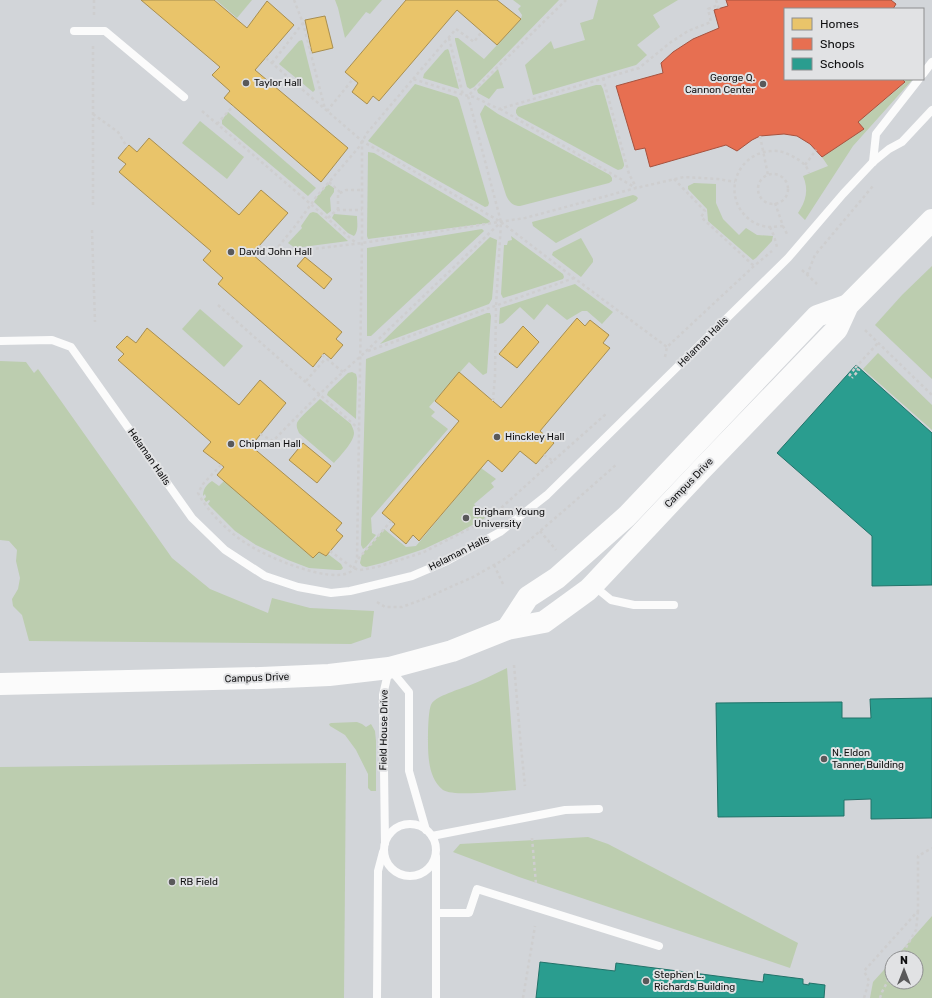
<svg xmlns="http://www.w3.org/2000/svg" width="932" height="998" viewBox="0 0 932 998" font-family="Rubik,sans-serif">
<rect width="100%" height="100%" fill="#e2e2e3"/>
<!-- built -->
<path fill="#d2d5d9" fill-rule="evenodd" d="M0 0H932V998H0ZM785 9H923V79H785ZM892 958H916V982H892Z"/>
<!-- green -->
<g fill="#bccdaf">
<polygon points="216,0 252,0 237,18"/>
<polygon points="335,0 382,0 370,14 366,12 345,38 338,8"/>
<polygon points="513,0 559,0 474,87 470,89 467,87 455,40 455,38 458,38 484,59 521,19 522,15 518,9 521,6"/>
<polygon points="598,0 678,0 653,15 660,27 637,45 647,55 636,65 533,95 525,65 551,41 554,49 585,40 580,23 593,19"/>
<polygon points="302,40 303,42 315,90 313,92 279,64 299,41"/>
<polygon points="448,49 449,51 459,89 423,78 424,74 445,50"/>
<polygon points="498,69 504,88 497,89 489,99 478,93 477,90"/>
<path d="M902 79H913L853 146 805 220 798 213C806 201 809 190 803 176L828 166 822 157 864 129 858 122 905 83Z"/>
<polygon points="415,84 457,97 459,100 489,203 488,206 485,207 368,141"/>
<polygon points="596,85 601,85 603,89 624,164 624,166 622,169 618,170 614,168 518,116 516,113 516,110 518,107"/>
<path d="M485 105 498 114 610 175 612 178V181L609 183 520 206C513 206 509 202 506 195L480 114Z"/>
<polygon points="228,112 316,188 308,196 222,124 222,120"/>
<polygon points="200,121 244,157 227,179 182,143"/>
<polygon points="368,152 374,153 479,214 490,221 489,223 368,239 367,236"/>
<polygon points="694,183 716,184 716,203 723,219 739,235 746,228 757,235 773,236 772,241 756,258 753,260 708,221 707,209 688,189 688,186"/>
<polygon points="328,184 334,188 334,192 330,198 331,211 327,214 314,202 316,198"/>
<polygon points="633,195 636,196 638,198 636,201 556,243 533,226 532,222"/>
<polygon points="313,212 317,213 348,241 295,248 288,243 302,228 301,226 310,213"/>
<path d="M334 214 357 216C357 222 359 231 354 236L348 233 332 218Z"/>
<polygon points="482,229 484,231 371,336 367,336 367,248"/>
<polygon points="511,236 563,274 564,277 563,279 503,298 501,294 504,245 507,245 508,241 512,240"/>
<polygon points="490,237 497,240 492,299 489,304 380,344"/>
<polygon points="581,238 593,259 593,262 581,277 552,255 553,252"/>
<polygon points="932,266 932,379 875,325 902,295"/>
<polygon points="575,284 613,312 602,324 587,311 582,311 567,320 547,304 534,320 520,307 503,323 499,324 500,308"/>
<polygon points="200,309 243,346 224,367 182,329"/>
<polygon points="487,313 490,313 491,316 487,373 483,375 469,362 429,407 435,412 431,416 448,429 371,518 372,533 376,535 366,547 363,549 361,545 366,359"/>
<polygon points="878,353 932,405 932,430 863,369"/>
<polygon points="0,361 26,362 34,373 38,369 61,401 172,558 210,589 268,613 272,598 310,608 374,611 371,637 351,644 29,641 22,615 13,606 12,599 18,589 20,578 16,561 17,550 9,541 0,540"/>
<polygon points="352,372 356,374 357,378 356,419 327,395 328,392 348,373"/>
<path d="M320 399 351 424C352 427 354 430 354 433 354 442 340 456 334 463L299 433C298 430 296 427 297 423 299 418 315 404 320 399Z"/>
<polygon points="481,468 496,479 491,483 494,487 474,504 485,518 458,533 424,549 382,563 366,567 362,566 360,563 362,554 384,529 406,547 416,546"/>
<path d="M212 481 219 486 224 481 313 558 319 552 325 556 328 554 341 564 343 568 341 570H337L309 568 288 560 256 545 235 531 208 504 210 501 209 500 206 502 204 499 206 497 205 494 203 496C203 489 206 485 212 481Z"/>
<path d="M507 668 516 790C502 791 454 797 443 790 429 779 428 758 428 742 428 734 428 708 432 703 437 696 460 689 468 686 481 681 494 674 507 668Z"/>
<polygon points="357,722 362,724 366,727 371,724 375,731 376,741 376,791 371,791 368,788 368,774 356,750 345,735 330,726 329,724 331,723"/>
<polygon points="346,763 344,998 0,998 0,767"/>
<polygon points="588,837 608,844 798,943 790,968 519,877 453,852 460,844"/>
<polygon points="932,916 932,998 870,998 873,982 892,961 892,982 916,982 916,958 895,958"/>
</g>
<!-- homes -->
<g fill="#e9c46a" stroke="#a88e4f">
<polygon points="141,0 214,0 247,28 267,1 294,25 255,70 348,148 321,182 224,98 230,91 212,75 220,67"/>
<polygon points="406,0 497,0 521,19 497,45 457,10 379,101 373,96 367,104 352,92 358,83 345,72"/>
<polygon points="325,16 333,48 312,53 305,20"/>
<polygon points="149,138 239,215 261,190 288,213 252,254 342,332 336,339 343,345 331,359 324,353 313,367 218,284 223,278 203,260 211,251 119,172 126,164 118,158 127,147 129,145 137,152"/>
<polygon points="305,257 332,279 324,289 297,266"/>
<polygon points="577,318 585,326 590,320 609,335 603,343 610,348 540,431 554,443 536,464 520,451 502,472 488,460 419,541 413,535 406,544 390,530 395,524 382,513 459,421 435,401 459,372 501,408"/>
<polygon points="523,326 539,342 517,368 499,354"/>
<polygon points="147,328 239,405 260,380 286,403 251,446 342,523 336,530 343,536 326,556 319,552 313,558 217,475 224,467 203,451 211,442 118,360 124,354 116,347 127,336 136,343"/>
<polygon points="303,443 331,466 317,483 289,460"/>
</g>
<!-- shops -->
<polygon fill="#e76f51" stroke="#a6523e" points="726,0 891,0 896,4 893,9 785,9 785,79 902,79 905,82 858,122 864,129 822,157 810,144 797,136 784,134 760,136 752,140 737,151 726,145 650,167 645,148 635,150 616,86 663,73 661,63 673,52 693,39 719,28 714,10 728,6"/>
<!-- schools -->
<g fill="#2a9d8f" stroke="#227269">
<polygon points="856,365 932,433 932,585 872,586 872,536 777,453"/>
<polygon points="932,698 932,818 871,819 871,799 844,800 844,816 718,817 716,703 842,702 842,718 871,718 870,699"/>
<polygon points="540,962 615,971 616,963 763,982 764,974 803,979 803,984 809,985 809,983 825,985 824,998 536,998"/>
</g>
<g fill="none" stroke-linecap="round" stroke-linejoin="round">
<!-- path -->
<g stroke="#cececf" stroke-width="2.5" stroke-dasharray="3 3" stroke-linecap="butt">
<polyline points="94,0 94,16"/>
<polyline points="294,0 303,23 325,109"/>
<polyline points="716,0 719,9"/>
<polyline points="449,38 463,95"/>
<polyline points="93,46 93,205"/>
<polyline points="266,58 362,141 501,222 574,278 667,347"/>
<polyline points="272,63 303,23"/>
<polyline points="603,78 629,174 636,187"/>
<polyline points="413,79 456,29 474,42 482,31"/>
<polyline points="500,109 636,188"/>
<polyline points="202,111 356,243"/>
<polyline points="327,111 353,79"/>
<polyline points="93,114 118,132 127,147"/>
<polyline points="217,124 233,106"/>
<polyline points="760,136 768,175"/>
<polyline points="805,165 816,150"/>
<circle cx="773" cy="189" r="15"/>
<polyline points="674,179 705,211 701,217 754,266"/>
<polyline points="329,182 341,193"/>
<polyline points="775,203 783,226 787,234"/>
<polyline points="338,210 338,194 346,190 362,190"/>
<polyline points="328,218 337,210 362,210"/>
<path d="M783 226C779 226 774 227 770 227 765 227 758 225 753 222 718 199 736 148 778 151 786 152 799 159 805 165 807 167 808 171 809 173"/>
<polyline points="770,227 774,236 777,247 776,247"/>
<polyline points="92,230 95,322"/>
<polyline points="258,246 274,252 296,225 317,196 359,147 367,133 413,79 464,95 474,97 499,109 639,68 671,42 688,31 711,22 708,9 718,5"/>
<polyline points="274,252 297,251 362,243 525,218 636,188 684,177 718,179 735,182"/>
<polyline points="802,270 817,284"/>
<polyline points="807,275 815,255 873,186"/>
<polyline points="218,305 359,429"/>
<polyline points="865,330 932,395"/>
<polyline points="368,351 574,278"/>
<polyline points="322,355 343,372"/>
<polyline points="665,357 667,347 754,266 772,251"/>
<polyline points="855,368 878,343"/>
<polyline points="849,376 855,368 859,370 852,378"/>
<polyline points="306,381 326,358"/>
<polyline points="493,401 495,376 496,306 501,222 468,96 566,0"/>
<path d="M260 434 273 441C301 412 330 383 361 356L501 222"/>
<polyline points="544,455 553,461 607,413"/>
<path d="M221 465 203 484 198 493C208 512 230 534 249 545 267 557 330 584 350 572 354 570 355 564 357 559L362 243V141"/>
<polyline points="540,531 556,550"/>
<polyline points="330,551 353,568 360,570 377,567 406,558 424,552 490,518 553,461"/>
<polyline points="358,559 391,521"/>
<polyline points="494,565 503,584"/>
<polyline points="377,602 385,607 402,607 429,597 455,585 473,577 503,560 525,544 575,501 617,464"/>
<polyline points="514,665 521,747 525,786"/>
<polyline points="532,838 536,884"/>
<polyline points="900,958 916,930 918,911"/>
<polyline points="523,998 535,926"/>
<polyline points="864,998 869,981 864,971 918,911 918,856 932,848"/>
<polyline points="880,998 882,992 892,973"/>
</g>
<!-- lane -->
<g stroke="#fbfbfb" stroke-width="8">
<polyline points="74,31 105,31 184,97"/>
<polyline points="923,74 932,62"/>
<polyline points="873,162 876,134 919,79"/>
<polyline points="0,341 52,340 71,347 192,518 225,550 265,576 298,587 331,593 350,591 412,576 447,561 500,532 547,495 788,258 843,194 873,162 889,149 902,142 932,110"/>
<polyline points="594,586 611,600 634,605 674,605"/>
<polyline points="390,669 409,692 409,771 426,830"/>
<circle cx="410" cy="850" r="26"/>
<polyline points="432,836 565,810 599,809"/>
<polyline points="385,843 383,695 389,669"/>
<polyline points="436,913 469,913 477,889 659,946"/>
<polyline points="377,998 378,871 383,852"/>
<polyline points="436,998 436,857"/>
</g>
<!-- secondary -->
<g stroke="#fbfbfb" stroke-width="22">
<polyline points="507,629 528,597 557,578 627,516 817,316 848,305"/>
<polyline points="0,684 261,678 329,675 389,668 452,651 507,629 544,622 588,590 593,585 701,470 837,329 848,305 932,220"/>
</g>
</g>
<!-- markers -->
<g fill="#59595a" stroke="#e1e2e4" stroke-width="1.5">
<circle cx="246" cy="83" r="4"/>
<circle cx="763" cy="84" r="4"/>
<circle cx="231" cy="252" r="4"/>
<circle cx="497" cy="437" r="4"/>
<circle cx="231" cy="444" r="4"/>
<circle cx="466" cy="518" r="4"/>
<circle cx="824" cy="759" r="4"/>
<circle cx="172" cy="882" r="4"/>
<circle cx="646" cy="981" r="4"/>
</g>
<g text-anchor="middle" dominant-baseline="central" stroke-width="4" stroke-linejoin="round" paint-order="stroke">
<!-- poi labels -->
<g font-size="10" fill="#0f0f10" stroke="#e1e2e4" text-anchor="start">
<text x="755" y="78" text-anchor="end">George Q.<tspan x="755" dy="12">Cannon Center</tspan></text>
<text x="254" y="83">Taylor Hall</text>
<text x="239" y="252">David John Hall</text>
<text x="505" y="437">Hinckley Hall</text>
<text x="239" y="444">Chipman Hall</text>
<text x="474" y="512">Brigham Young<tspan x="474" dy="12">University</tspan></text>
<text x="832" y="753">N. Eldon<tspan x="832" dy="12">Tanner Building</tspan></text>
<text x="180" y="882">RB Field</text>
<text x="654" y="975">Stephen L.<tspan x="654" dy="12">Richards Building</tspan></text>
</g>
<!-- street labels -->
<g font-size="10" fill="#0f0f10" stroke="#e1e2e4">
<text transform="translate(703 342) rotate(-45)">Helaman Halls</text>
<text transform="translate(149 457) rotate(55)">Helaman Halls</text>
<text transform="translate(689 483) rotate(-46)">Campus Drive</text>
<text transform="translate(459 553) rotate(-27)">Helaman Halls</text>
<text transform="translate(257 678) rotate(-2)">Campus Drive</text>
<text transform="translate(384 730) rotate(-89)">Field House Drive</text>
</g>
</g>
<!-- legend -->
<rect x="784" y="8" width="140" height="72" fill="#e1e2e4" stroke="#8d8e8f"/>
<rect x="792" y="18" width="20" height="12" fill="#e9c46a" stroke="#8d8e8f"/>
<text x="820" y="28" font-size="12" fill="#0f0f10">Homes</text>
<rect x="792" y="38" width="20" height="12" fill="#e76f51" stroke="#8d8e8f"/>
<text x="820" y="48" font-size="12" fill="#0f0f10">Shops</text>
<rect x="792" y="58" width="20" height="12" fill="#2a9d8f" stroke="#8d8e8f"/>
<text x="820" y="68" font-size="12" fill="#0f0f10">Schools</text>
<!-- north arrow -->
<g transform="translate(904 970)"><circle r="19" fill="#e1e2e4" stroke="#8d8e8f"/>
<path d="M0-3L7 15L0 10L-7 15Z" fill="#59595a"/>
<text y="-6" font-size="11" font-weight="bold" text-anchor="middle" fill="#0f0f10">N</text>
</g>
</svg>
